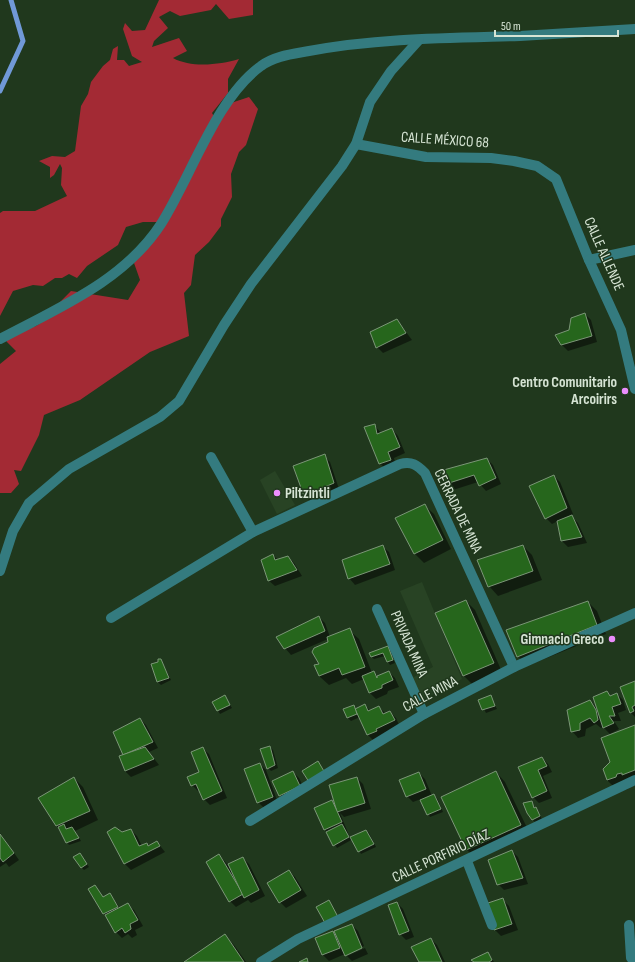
<svg xmlns="http://www.w3.org/2000/svg" width="635" height="962" viewBox="0 0 635 962" font-family="'Sofia Sans Condensed',sans-serif">
<rect width="100%" height="100%" fill="#20381d"/>
<!-- built -->
<g fill="#284324">
<polygon points="275,471 295,505 277,514 260,480"/>
<polygon points="422,582 462,679 423,700 412,678 433,667 400,591"/>
</g>
<!-- forest -->
<path fill="#a32a34" d="M159 0H253V15L229 19 216 4 211 10 180 16 170 11 159 17 168 28 154 41 152 47 179 38 187 51 173 58C191 68 219 65 239 59L228 79V93L212 113 218 124 228 104 249 97 258 109 246 145 239 152 231 174 232 197 221 219V226L209 242 195 255 191 285 184 293 189 336 150 352 80 400 44 415 39 435 21 471 14 470 19 484 11 493H0V364L16 351 7 342 3 336 36 326 50 317 58 304 71 291 128 300 140 280 134 263 158 222H143L126 227 118 245 87 266 77 278 69 274 62 278H55L43 286 33 285 13 291 0 316V213L3 211H35L67 196 61 185 62 168 60 164 54 175 50 178V167L39 161 52 156 65 157 75 151 81 106 88 94 91 82 103 66 110 60 113 49 118 46 117 60H124L129 66 142 62 132 56 123 29 125 23 132 31 145 30Z"/>
<!-- shadow -->
<g fill="#0007">
<polygon points="585,314 591,320 597,342 568,351 562,345 570,331"/>
<polygon points="397,320 412,340 383,353 377,347"/>
<polygon points="375,426 381,433 392,429 398,436 405,453 394,458 396,466 386,470 380,463"/>
<polygon points="324,456 330,462 339,489 311,502 305,496"/>
<polygon points="487,459 493,465 501,484 486,491 478,482 453,490 446,484 442,471"/>
<polygon points="554,476 560,482 573,514 564,518 565,519 572,517 578,523 587,543 568,547 562,541 558,521 552,524 546,518"/>
<polygon points="424,505 434,514 451,549 424,563 415,554 397,519"/>
<polygon points="382,546 389,552 395,570 355,585 349,578"/>
<polygon points="523,546 532,555 542,580 498,596 489,586"/>
<polygon points="273,555 278,560 288,557 294,563 302,576 275,586 268,580"/>
<polygon points="466,601 475,610 502,672 473,685 464,676"/>
<polygon points="588,602 597,611 606,634 527,666 518,656"/>
<polygon points="319,617 325,623 330,637 349,630 359,639 372,673 374,673 378,676 389,672 395,678 399,687 388,691 387,694 376,699 370,693 364,679 352,684 346,678 329,685 319,676 320,664 329,643 328,639 291,655 285,648"/>
<polygon points="387,647 395,663 390,665 385,656 374,659 372,657"/>
<polygon points="161,660 171,680 161,685 158,682 152,665 159,663"/>
<polygon points="635,682 635,717 631,713 621,688"/>
<polygon points="606,692 611,697 617,694 623,700 626,710 618,713 621,721 614,721 619,729 610,734 603,727 601,728 596,724 586,729 585,736 578,738 572,731 590,701 598,709"/>
<polygon points="224,696 232,708 220,714 213,702"/>
<polygon points="490,697 497,709 486,713 480,701"/>
<polygon points="354,706 357,709 365,706 371,711 379,707 386,714 390,712 396,718 400,727 374,741 368,735 360,717 351,721 348,718 345,710"/>
<polygon points="140,719 146,725 158,748 149,752 159,765 131,777 125,771 124,756"/>
<polygon points="635,726 635,786 629,786 628,789 619,792 607,780 611,763"/>
<polygon points="270,747 273,750 278,768 271,771 268,768"/>
<polygon points="202,748 209,754 227,798 210,805 204,799 200,790 198,791 192,785 201,773"/>
<polygon points="542,758 548,764 552,772 543,776 552,798 539,803 533,797 520,768"/>
<polygon points="260,764 266,770 278,803 264,808 258,802"/>
<polygon points="293,772 299,778 306,792 286,801 280,795"/>
<polygon points="496,772 505,782 530,834 476,859 467,850 442,797"/>
<polygon points="419,773 425,779 432,796 434,795 437,798 443,812 430,817 421,799 413,802 407,796"/>
<polygon points="74,778 83,787 98,820 75,831 81,841 69,845 56,825"/>
<polygon points="357,778 363,784 371,809 344,817 340,813 350,838 366,831 369,833 376,847 361,854 353,839 337,848 325,829 332,802 337,807"/>
<polygon points="531,802 542,819 535,822 532,819"/>
<polygon points="131,830 137,836 142,846 146,844 149,846 157,842 165,852 131,870 125,864 108,833 122,833"/>
<polygon points="0,833 19,860 9,867 6,863 0,867"/>
<polygon points="512,851 518,857 528,884 504,890 498,884"/>
<polygon points="219,855 228,865 243,858 249,864 265,896 251,903 248,900 236,907 230,901"/>
<polygon points="82,858 89,867 84,870 81,867"/>
<polygon points="289,871 295,877 307,896 286,908 280,902"/>
<polygon points="95,887 104,898 110,894 120,908 127,904 134,910 143,926 135,930 137,935 132,938 128,934 122,938 116,932 104,913"/>
<polygon points="503,900 509,906 518,930 501,936 495,930"/>
<polygon points="397,903 403,909 414,937 406,940 400,934"/>
<polygon points="352,925 358,931 364,946 347,954 347,956 365,948 368,954 352,961 345,954 329,961 323,955 316,939"/>
<polygon points="225,936 234,945 246,962 186,962"/>
<polygon points="431,939 437,945 445,962 420,962"/>
<polygon points="488,953 494,962 475,962"/>
</g>
<g fill="none" stroke-linecap="round" stroke-linejoin="round">
<!-- stream -->
<polyline stroke="#7099d7" stroke-width="5" points="0,91 23,41 11,0"/>
</g>
<!-- building -->
<g fill="#26661c" stroke="#7b9677">
<polygon points="585,313 592,336 561,345 555,335 569,330 571,318"/>
<polygon points="397,319 406,333 376,348 370,332"/>
<polygon points="375,424 377,434 392,428 400,447 388,452 391,460 379,464 364,427"/>
<polygon points="325,454 334,483 304,496 293,466"/>
<polygon points="487,458 496,478 479,486 474,475 446,484 440,471"/>
<polygon points="554,475 567,508 545,519 529,486"/>
<polygon points="425,504 443,540 414,554 395,518"/>
<polygon points="572,515 582,537 561,541 557,521"/>
<polygon points="383,545 390,564 348,579 342,560"/>
<polygon points="523,545 533,571 488,587 477,560"/>
<polygon points="273,554 275,560 288,556 297,570 268,581 261,560"/>
<polygon points="466,600 494,663 463,676 435,613"/>
<polygon points="588,601 597,625 517,657 506,630"/>
<polygon points="319,616 325,631 284,649 276,637"/>
<polygon points="350,628 365,667 342,675 339,668 319,676 314,665 319,664 312,652 314,648 328,642 327,637"/>
<polygon points="388,646 393,660 387,662 383,653 371,657 369,653"/>
<polygon points="158,659 161,659 169,678 157,682 151,664 158,662"/>
<polygon points="374,671 377,678 377,676 389,671 393,680 382,685 382,688 369,693 362,676"/>
<polygon points="635,681 635,705 632,707 634,711 630,713 620,687"/>
<polygon points="607,691 610,696 617,693 621,704 612,707 615,716 609,716 614,723 603,728 593,697"/>
<polygon points="225,695 230,705 217,711 212,702"/>
<polygon points="491,695 495,706 482,710 478,700"/>
<polygon points="590,700 596,710 598,720 594,723 590,718 580,723 580,730 571,732 567,710"/>
<polygon points="365,704 368,711 379,706 383,714 390,711 395,720 376,729 377,731 367,735 355,709"/>
<polygon points="354,705 357,714 347,718 343,709"/>
<polygon points="140,718 153,742 123,755 113,732"/>
<polygon points="635,725 635,770 622,775 622,773 617,774 616,777 607,780 603,769 610,762 601,738"/>
<polygon points="270,746 275,765 267,769 260,749"/>
<polygon points="145,747 154,759 125,771 119,756"/>
<polygon points="203,747 222,791 203,800 196,784 191,786 187,777 199,772 191,752"/>
<polygon points="542,757 547,766 538,770 547,791 532,798 518,767"/>
<polygon points="318,761 325,773 309,782 302,771"/>
<polygon points="260,763 273,797 257,803 244,769"/>
<polygon points="293,771 300,786 279,796 272,781"/>
<polygon points="496,771 521,825 466,850 441,797"/>
<polygon points="419,772 426,789 406,797 399,780"/>
<polygon points="74,777 90,811 56,826 38,798"/>
<polygon points="357,777 365,803 337,812 329,785"/>
<polygon points="434,794 441,809 427,815 420,800"/>
<polygon points="332,800 342,822 324,830 314,808"/>
<polygon points="532,801 534,808 536,807 540,816 532,820 527,813 523,803"/>
<polygon points="64,824 66,829 72,827 79,838 66,843 58,827"/>
<polygon points="342,824 349,837 333,846 326,832"/>
<polygon points="115,827 122,832 131,829 139,846 147,843 148,846 157,841 160,846 124,864 107,832"/>
<polygon points="366,830 374,844 358,852 350,837"/>
<polygon points="0,834 14,853 3,862 0,858"/>
<polygon points="512,850 523,878 497,885 488,860"/>
<polygon points="80,853 87,864 81,868 73,857"/>
<polygon points="219,854 243,894 229,902 206,862"/>
<polygon points="243,857 259,890 244,898 228,864"/>
<polygon points="289,870 301,890 279,903 267,883"/>
<polygon points="95,885 103,897 110,893 118,907 103,914 88,889"/>
<polygon points="503,898 512,924 494,930 485,904"/>
<polygon points="329,900 338,917 325,923 316,907"/>
<polygon points="397,902 409,931 399,935 388,905"/>
<polygon points="128,903 138,920 130,924 131,929 125,933 122,928 115,933 105,915"/>
<polygon points="352,924 362,948 345,956 334,931"/>
<polygon points="333,931 340,948 322,955 315,938"/>
<polygon points="225,934 244,962 184,962"/>
<polygon points="431,938 442,962 419,962 411,947"/>
<polygon points="488,952 492,960 489,962 474,962 471,960"/>
<polygon points="307,958 308,962 299,962"/>
</g>
<g fill="none" stroke-linecap="round" stroke-linejoin="round">
<!-- minor -->
<g stroke="#347b7f" stroke-width="10">
<polyline points="356,144 426,157 491,158 514,161 537,166 556,179 589,260 621,330 635,389"/>
<polyline points="589,260 635,250"/>
<path d="M0 339C58 308 124 281 161 224 191 177 216 98 261 66 274 56 293 54 309 51 378 38 450 38 520 36 558 34 597 31 635 29"/>
<polyline points="211,457 253,532"/>
<polyline points="0,571 13,531 29,503 69,469 160,417 179,401 224,325 251,284 342,166 356,144 370,102 391,71 419,40"/>
<polyline points="377,609 424,714"/>
<path d="M111 618 253 532 400 464C412 461 417 465 425 473L514 667"/>
<polyline points="250,821 424,714 514,667 635,613"/>
<polyline points="467,861 492,925"/>
<polyline points="629,925 631,958 635,961"/>
<polyline points="261,962 298,939 635,780"/>
</g>
</g>
<!-- markers -->
<g fill="#eb8dfc" stroke="#20381d" stroke-width="1.5">
<circle cx="625" cy="391" r="4"/>
<circle cx="277" cy="493" r="4"/>
<circle cx="612" cy="639" r="4"/>
</g>
<g text-anchor="middle" dominant-baseline="central" stroke-width="3" stroke-linejoin="round" paint-order="stroke">
<!-- street labels -->
<g font-size="15" fill="#d6e4d4" stroke="#20381d">
<text transform="translate(445 140) rotate(4)">CALLE MÉXICO 68</text>
<text transform="translate(604 254) rotate(66)">CALLE ALLENDE</text>
<text transform="translate(458 511) rotate(64)">CERRADA DE MINA</text>
<text transform="translate(409 644) rotate(66)">PRIVADA MINA</text>
<text transform="translate(430 694) rotate(-28)">CALLE MINA</text>
<text transform="translate(441 856) rotate(-25)">CALLE PORFIRIO DÍAZ</text>
</g>
<!-- poi labels -->
<g font-size="15" font-weight="bold" fill="#d6e4d4" stroke="#20381d" text-anchor="end">
<text x="617" y="382">Centro Comunitario<tspan x="617" dy="17">Arcoirirs</tspan></text>
<text x="285" y="493" text-anchor="start">Piltzintli</text>
<text x="604" y="639">Gimnacio Greco</text>
</g>
</g>
<!-- scale -->
<path d="M495 30v6h123v-6" fill="none" stroke="#d6e4d4" stroke-width="2"/>
<text x="501" y="30" font-size="12" fill="#d6e4d4" stroke="#20381d" stroke-width="3" paint-order="stroke">50 m</text>
</svg>
